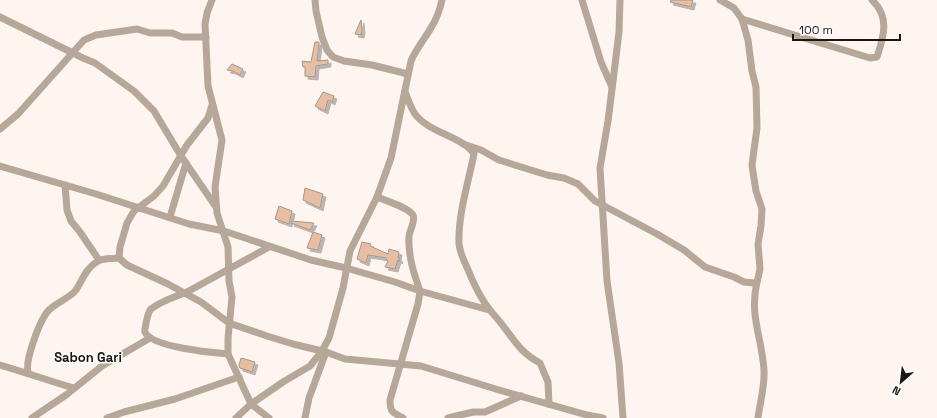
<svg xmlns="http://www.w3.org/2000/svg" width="937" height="418" viewBox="0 0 937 418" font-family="'Space Grotesk',sans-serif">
<defs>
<filter id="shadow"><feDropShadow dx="3" dy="3" stdDeviation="0" flood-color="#0004"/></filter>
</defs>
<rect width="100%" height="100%" fill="#fef5f1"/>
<!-- building -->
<g fill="#e7bea1" stroke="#a2978f" filter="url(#shadow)">
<polygon points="671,0 693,0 691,7 670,2"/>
<polygon points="361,20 362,30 361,35 355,34"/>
<polygon points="315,42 319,42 319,44 317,61 328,60 328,64 316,66 315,77 305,76 305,67 303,67 302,61 311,62"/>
<polygon points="232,64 243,69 240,75 233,71 227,70"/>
<polygon points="323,92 334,96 332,102 328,100 325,111 315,106"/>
<polygon points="305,188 323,194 320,208 303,200"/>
<polygon points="279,206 292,211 289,224 275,219"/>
<polygon points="292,221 314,223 310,230 291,223"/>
<polygon points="313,232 322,235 318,250 307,248"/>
<polygon points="362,242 371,244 370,246 388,254 389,249 399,252 398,258 400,259 399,261 398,260 395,269 385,267 388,261 386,260 386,258 368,255 366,263 357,259"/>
<polygon points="241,358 255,362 252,372 240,368 239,365"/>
</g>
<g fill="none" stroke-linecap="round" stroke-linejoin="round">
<!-- minor -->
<g stroke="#b6a798" stroke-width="7">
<polyline points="212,0 207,13 205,24 208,86 222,140 215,187 217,213 228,247 229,281 232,297 228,338 228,354 251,404 269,418"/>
<polyline points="315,0 316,11 322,37 327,50 333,57 344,61 372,65 408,74"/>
<polyline points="582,0 601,62 612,87"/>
<polyline points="620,0 619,32 615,65 608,121 600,168 607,281 619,363 623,418"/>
<polyline points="0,17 83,58 95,63 134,91 154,111 181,156 216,207"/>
<path d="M742 19 870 58 877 57C884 36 890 17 872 0"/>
<path d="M405 92C408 99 411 108 415 114 429 133 464 137 474 154 468 184 458 214 459 244 460 251 463 259 466 265 472 280 479 297 490 310 493 314 497 318 500 322 514 339 519 352 540 363L548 382 549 404"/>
<polyline points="212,105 208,118 187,145 163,186 154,196 134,211 127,223 120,247 119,258 127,265 168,284 201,302 229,323 267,336 293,344 326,352 345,359 421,366 499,390 587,415 603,418"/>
<polyline points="0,129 18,114 84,40 96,35 137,29 150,33 172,33 182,37 206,37"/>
<polyline points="463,144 481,150 499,160 547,175 564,178 578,184 595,201 657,234 684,250 705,267 734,277 744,282 754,283 757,282 758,278 760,269 758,244 761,226 762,209 756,191 752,165 757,128 756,87 752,71 748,40 742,19 734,8 720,0"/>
<path d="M0 166 96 194 189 224 224 231 311 260 346 268 395 282 420 291 418 304 390 400C390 412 392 412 403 418"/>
<polyline points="65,185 67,210 71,221 80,232 99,260"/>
<path d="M377 197C386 201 408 207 413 215 416 221 409 231 409 237 408 256 414 274 420 291L489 310"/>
<polyline points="170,217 186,163"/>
<path d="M757 282C749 316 762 337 764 370 765 385 760 402 758 418"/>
<path d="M228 354C213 353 151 347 145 332 144 330 146 326 146 323 147 319 148 312 151 309 161 301 175 297 187 292 214 277 242 262 269 247"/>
<path d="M0 365C25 372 49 381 74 388"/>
<path d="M28 372C25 360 40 319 49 310 57 302 70 298 76 290 83 279 86 268 98 261 103 258 113 259 119 258"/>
<polyline points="32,418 66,395 102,366 150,338"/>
<polyline points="107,418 124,412 175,399 239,377"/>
<path d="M236 418 251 404 283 382 310 366 322 351 329 338 343 288 350 251 377 197 391 158 411 61C417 47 425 39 432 26 437 18 440 9 442 0"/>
<polyline points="305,418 309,398 326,352"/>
<polyline points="448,418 473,412 485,412 521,396"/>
</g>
</g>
<g text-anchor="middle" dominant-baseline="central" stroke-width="3" stroke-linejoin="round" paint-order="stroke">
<!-- quarter labels -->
<g font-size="13" font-weight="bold" fill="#1a1613" stroke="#fff">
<text x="88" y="357">Sabon Gari</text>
</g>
</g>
<!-- north arrow -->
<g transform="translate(901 382) rotate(208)" stroke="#ffffff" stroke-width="3" paint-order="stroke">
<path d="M0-3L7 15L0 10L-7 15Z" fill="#1a1613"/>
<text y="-6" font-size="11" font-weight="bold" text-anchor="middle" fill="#1a1613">N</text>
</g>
<!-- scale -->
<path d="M793 34v6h107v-6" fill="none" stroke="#1a1613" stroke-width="2"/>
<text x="799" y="34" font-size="12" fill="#1a1613" stroke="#ffffff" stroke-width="3" paint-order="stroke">100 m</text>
</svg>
